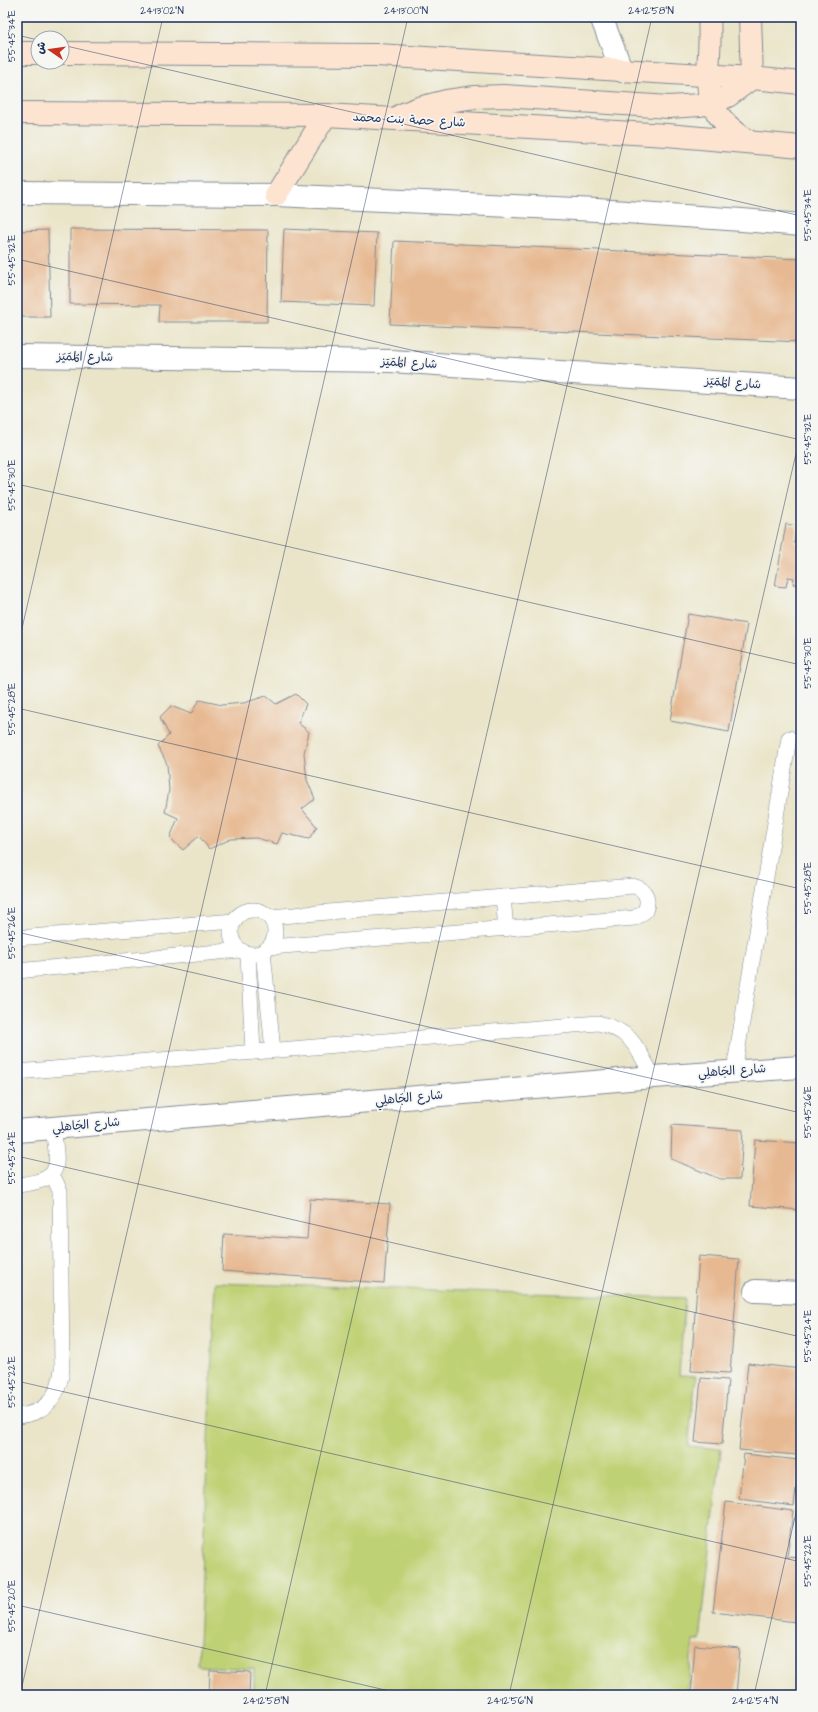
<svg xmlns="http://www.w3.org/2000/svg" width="818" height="1712" viewBox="0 0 818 1712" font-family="'Architects Daughter','Playpen Sans Arabic',sans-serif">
<rect width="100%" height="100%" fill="#f6f6f2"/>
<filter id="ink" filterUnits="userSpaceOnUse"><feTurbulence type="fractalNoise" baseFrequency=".025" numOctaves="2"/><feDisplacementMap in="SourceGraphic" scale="8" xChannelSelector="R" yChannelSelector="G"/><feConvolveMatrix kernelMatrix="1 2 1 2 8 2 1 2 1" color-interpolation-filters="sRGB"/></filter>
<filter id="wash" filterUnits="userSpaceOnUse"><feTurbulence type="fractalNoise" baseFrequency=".012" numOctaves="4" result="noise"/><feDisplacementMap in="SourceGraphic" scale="16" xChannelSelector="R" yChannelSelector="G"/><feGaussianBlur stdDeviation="0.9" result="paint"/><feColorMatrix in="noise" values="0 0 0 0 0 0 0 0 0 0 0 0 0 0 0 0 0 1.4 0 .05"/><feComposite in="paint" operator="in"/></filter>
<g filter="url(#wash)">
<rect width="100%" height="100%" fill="#eae5c9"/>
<!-- green -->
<polygon fill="#bfd174" stroke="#6d8069" points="215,1283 685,1298 679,1375 696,1376 688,1446 721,1449 700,1641 693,1641 687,1695 254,1695 254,1669 198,1666"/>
<g id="blocks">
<!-- building -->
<g fill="#e7b992">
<polygon points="70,229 268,230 267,322 159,322 160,305 70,304"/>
<polygon points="284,229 377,233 374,306 281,302"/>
<polygon points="48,230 50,317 17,317 17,231"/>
<polygon points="394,241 801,259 801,342 390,324"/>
<polygon points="786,524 797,526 794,543 801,544 801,585 793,584 794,578 788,577 786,587 775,586"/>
<polygon points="688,614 747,624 729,732 670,721"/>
<polygon points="296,694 306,704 298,723 309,732 304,753 307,780 315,799 302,809 317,827 309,839 282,833 277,844 257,838 231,839 209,849 199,836 183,850 170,838 178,818 165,812 169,790 167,764 158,746 169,735 160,717 171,706 191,714 199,700 222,705 244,703 266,696 276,704"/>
<polygon points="672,1125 743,1130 740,1179 720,1179 671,1159"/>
<polygon points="755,1140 801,1143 801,1210 750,1206"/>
<polygon points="310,1199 390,1204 384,1283 222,1271 224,1234 307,1239"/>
<polygon points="699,1256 739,1259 730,1373 691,1371"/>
<polygon points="748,1363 801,1369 801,1418 797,1455 739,1450"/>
<polygon points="701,1378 728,1380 722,1444 695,1442"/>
<polygon points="744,1454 799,1460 794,1506 739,1499"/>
<polygon points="726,1502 793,1511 787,1557 801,1558 801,1582 796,1622 713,1612"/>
<polygon points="695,1645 740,1649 736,1695 691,1695"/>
<polygon points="210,1670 250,1672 249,1695 209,1695"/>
</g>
</g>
</g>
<g filter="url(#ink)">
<use href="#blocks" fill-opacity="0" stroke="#828a94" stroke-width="1"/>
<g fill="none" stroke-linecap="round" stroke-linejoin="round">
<defs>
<g id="lane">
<polyline points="503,897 506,929"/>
<circle cx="253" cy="932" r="22"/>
<path d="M270 917 633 886C646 889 650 899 645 911L635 918 270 947"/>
<polyline points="17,938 235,921"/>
<polyline points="263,952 273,1050"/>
<polyline points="248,954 253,1052"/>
<polyline points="17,971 240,950"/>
<polyline points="734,1071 789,738"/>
<path d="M17 1072 598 1023C633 1031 637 1048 653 1077"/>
<path d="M17 1185C64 1180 58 1168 53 1128"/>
<path d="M17 1416C46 1414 59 1396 62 1369L60 1191 55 1180 50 1176"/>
</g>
<g id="street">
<polyline points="601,17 622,71"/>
<polyline points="17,193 276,195 597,210 742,220 801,225"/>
<polyline points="17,356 391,361 801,388"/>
<polyline points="17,1131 653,1077 801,1067"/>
<polyline points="755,1291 801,1293"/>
</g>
<g id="secondary">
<path d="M709 17C714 75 689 105 750 142"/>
<polyline points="750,17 752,78"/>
<polyline points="17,53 38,53"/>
<polyline points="62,53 377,55 752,78 801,83"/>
<polyline points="17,113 326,115 667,135 801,147"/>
<polyline points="401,115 419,108 447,101 475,97 504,96 669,107 700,105 714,102 728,96 752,78"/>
<polyline points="276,195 326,115"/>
</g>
</defs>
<!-- lane casing -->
<use href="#lane" stroke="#828a94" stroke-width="16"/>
<!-- street casing -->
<use href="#street" stroke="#828a94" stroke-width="24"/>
<!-- secondary casing -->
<use href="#secondary" stroke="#828a94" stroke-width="24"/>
<!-- lane -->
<use href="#lane" stroke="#fff" stroke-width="15"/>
<!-- street -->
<use href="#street" stroke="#fff" stroke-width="22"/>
<!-- secondary -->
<use href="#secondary" stroke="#fde4d1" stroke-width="22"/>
</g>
</g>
<!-- ticks -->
<path fill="none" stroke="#1b2f5e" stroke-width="1" stroke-opacity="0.45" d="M17 35 38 40M62 45 801 216M17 259 801 440M17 484 801 665M17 650 163 17M17 708 801 889M17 932 801 1113M17 1156 801 1337M17 1381 801 1562M17 1605 407 1695M20 1695 408 17M265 1695 652 17M509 1695 801 432M754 1695 801 1491"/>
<g text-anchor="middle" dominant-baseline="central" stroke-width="3.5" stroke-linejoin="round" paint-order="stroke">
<!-- street labels -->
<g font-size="12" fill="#1b2f5e" stroke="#f6f6f2">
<text transform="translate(409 120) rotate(3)">شارع حصة بنت محمد</text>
<text transform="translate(85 357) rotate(1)">شارع المُمَيَز</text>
<text transform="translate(409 363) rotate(3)">شارع المُمَيَز</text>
<text transform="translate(733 383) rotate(4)">شارع المُمَيَز</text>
<text transform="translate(732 1071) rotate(-4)">شارع الجَاهلِي</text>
<text transform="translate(409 1098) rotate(-5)">شارع الجَاهلِي</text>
<text transform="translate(86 1125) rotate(-5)">شارع الجَاهلِي</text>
</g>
</g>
<!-- margin -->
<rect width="818" height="1712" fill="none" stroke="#f6f6f2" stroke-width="44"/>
<!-- north arrow -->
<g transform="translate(50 50) rotate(283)"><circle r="19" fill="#f6f6f2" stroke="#9ea6b7"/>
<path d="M0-3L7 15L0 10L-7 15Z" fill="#c8321e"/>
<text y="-6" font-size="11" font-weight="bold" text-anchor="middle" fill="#1b2f5e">ش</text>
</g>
<rect x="22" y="22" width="774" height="1668" fill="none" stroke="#1b2f5e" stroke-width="1.5"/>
<g font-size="10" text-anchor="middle" fill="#1b2f5e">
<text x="162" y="14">24°13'02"N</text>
<text x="406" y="14">24°13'00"N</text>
<text x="651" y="14">24°12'58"N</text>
<text transform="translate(11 36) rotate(-90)" y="4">55°45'34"E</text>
<text transform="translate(807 215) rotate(-90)" y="4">55°45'34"E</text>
<text transform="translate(11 260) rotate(-90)" y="4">55°45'32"E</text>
<text transform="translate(807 439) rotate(-90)" y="4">55°45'32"E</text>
<text transform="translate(11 485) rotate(-90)" y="4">55°45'30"E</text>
<text transform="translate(807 663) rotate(-90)" y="4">55°45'30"E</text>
<text transform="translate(11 709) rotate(-90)" y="4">55°45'28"E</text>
<text transform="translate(807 888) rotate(-90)" y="4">55°45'28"E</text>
<text transform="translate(11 933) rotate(-90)" y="4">55°45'26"E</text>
<text transform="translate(807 1112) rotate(-90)" y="4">55°45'26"E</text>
<text transform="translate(11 1158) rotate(-90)" y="4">55°45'24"E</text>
<text transform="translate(807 1336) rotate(-90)" y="4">55°45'24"E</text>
<text transform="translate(11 1382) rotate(-90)" y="4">55°45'22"E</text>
<text transform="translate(807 1561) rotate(-90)" y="4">55°45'22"E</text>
<text transform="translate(11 1606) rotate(-90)" y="4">55°45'20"E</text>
<text x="266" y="1704">24°12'58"N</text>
<text x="510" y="1704">24°12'56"N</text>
<text x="755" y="1704">24°12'54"N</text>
</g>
</svg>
